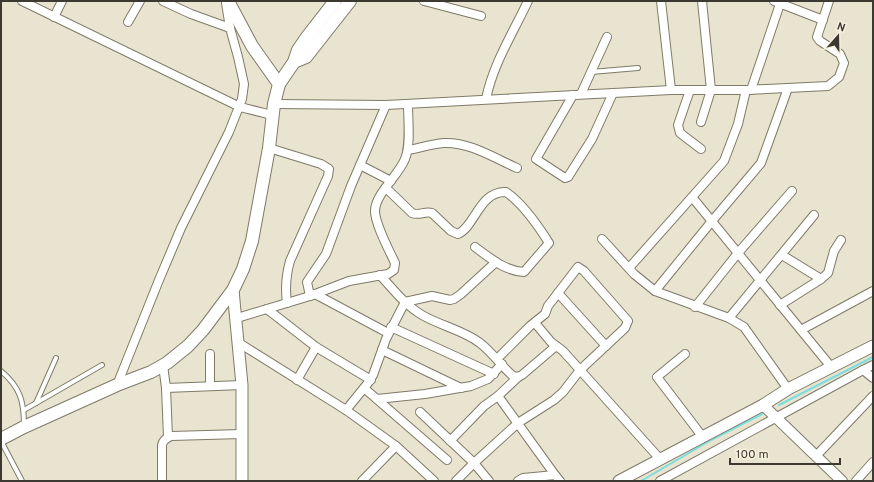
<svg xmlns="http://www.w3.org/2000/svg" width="874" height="482" viewBox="0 0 874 482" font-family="Overpass,sans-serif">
<rect width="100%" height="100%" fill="#e9e4cf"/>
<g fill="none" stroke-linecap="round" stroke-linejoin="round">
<!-- stream -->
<g stroke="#7adddf" stroke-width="2">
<polyline points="779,405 873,357"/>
<polyline points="641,481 711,440 762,414"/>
</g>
<defs>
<g id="service">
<polyline points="591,72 638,68"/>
<path d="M1 371C20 387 24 401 24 425"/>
<polyline points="36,403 56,358"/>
<polyline points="24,410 102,365"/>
<polyline points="1,441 22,481"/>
</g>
<g id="minor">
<polyline points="22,1 240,107 272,115"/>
<polyline points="163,1 191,14 230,28"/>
<polyline points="424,1 481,16"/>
<polyline points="661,1 671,90"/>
<polyline points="774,1 823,20"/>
<polyline points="54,17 62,1"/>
<polyline points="128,22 140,1"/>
<polyline points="690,90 678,125 680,133 701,149"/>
<polyline points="751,90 781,1"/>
<polyline points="581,94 607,37"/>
<polyline points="573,95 536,159 565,178 568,177 592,139 613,93"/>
<path d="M486 99C493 64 513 33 528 1"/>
<polyline points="274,104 386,105 671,90 746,90 828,86 839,77 844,63 840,54 820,41 817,37 829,1"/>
<polyline points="701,122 711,90 702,1"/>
<path d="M269 148 321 164 329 169 328 176 290 261C286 275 285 288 287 303"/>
<path d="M408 150C419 148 432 144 444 143 470 142 494 158 517 168"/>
<polyline points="360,165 391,181"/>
<path d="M386 188 412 213C419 216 424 211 432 213L451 231 458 234C475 227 479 191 506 192 522 203 539 227 549 243L524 272C505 271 490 258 475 247"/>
<polyline points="692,197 832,368"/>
<polyline points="602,239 634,274 655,291 729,318 744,327 788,389"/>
<polyline points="629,268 724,161 738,124 746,90"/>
<path d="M380 275C393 289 406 306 422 315 441 326 463 330 480 343 493 353 501 366 513 376L518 377 522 375 556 346"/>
<polyline points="821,279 828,273 834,251 841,240"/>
<polyline points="655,291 712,221 761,163 788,88"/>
<polyline points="558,293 606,346"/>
<polyline points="315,294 388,333"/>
<polyline points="310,296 307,282 326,254 351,186 386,105"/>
<polyline points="780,305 821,279 782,255"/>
<polyline points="695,307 738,253 792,191"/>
<polyline points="267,309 316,347 371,380"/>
<path d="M237 318 310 296 349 281 388 274 394 270 395 263C389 250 375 224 375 211 375 194 399 175 405 159 411 145 408 120 408 104"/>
<polyline points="729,318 814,215"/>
<polyline points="535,323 551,342 563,351 660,459"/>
<polyline points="391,327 494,374"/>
<polyline points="801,330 873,291"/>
<polyline points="239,343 346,410 396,446 434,481"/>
<polyline points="382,350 461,388"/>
<polyline points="685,354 657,377 702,436"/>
<polyline points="163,365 166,388 168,437"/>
<polyline points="873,365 863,370 873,378"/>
<polyline points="297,380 316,347"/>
<polyline points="117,385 159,280 181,228 229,132 242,99 244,84 238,57 230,28 226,3"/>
<polyline points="210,386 210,354"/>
<polyline points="166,388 242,385"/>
<polyline points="364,388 447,460"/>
<polyline points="498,396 555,475"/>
<polyline points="377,399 425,394 471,386 488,379 502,364"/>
<polyline points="346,410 368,383 373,375 386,339 405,302 432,296 450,300 454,299 461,294 496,262"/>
<polyline points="420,412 474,463 518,423 554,400 563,392 580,370 625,328 628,321 584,271 578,267 548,306 545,314 530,326 497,359"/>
<polyline points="450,441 484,406 498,396 518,377"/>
<polyline points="816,456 873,396"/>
<path d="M162 481V445C163 440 166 438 171 436L242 434"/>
<polyline points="362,481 396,446"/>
<polyline points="456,481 474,463 489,481"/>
<polyline points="518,481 523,478 555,475 560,481"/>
<polyline points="660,481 863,370"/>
<polyline points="856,481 873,462"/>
</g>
<polyline id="tertiary" points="763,405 842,481"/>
<g id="secondary">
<polyline points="233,290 242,385 242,481"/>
<polyline points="619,481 763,405 788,389 873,346"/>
</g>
<g id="primary">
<polyline points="294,62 306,57 350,1"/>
<polyline points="279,84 294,62 298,50 307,37 335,1"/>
<polyline points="1,439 24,427 117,385 151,372 167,363 188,346 203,330 233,290 243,269 252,241 269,148 274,104 279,84 252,46 228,1"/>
</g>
</defs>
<!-- service casing -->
<use href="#service" stroke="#7f7a68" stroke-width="6"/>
<!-- minor casing -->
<use href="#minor" stroke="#7f7a68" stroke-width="10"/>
<!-- tertiary casing -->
<use href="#tertiary" stroke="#7f7a68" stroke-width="12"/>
<!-- secondary casing -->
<use href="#secondary" stroke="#7f7a68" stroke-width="13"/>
<!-- primary casing -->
<use href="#primary" stroke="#7f7a68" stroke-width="14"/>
<!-- service -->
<use href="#service" stroke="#fff" stroke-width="4"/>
<!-- minor -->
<use href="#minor" stroke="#fff" stroke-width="8"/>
<!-- tertiary -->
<use href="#tertiary" stroke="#fff" stroke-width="10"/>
<!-- secondary -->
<use href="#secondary" stroke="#fff" stroke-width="11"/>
<!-- primary -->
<use href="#primary" stroke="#fff" stroke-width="12"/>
</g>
<!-- border -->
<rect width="874" height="482" fill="none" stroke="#3b3931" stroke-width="4"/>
<!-- north arrow -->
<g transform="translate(838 36) rotate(20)" stroke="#f6f1dc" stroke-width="3" paint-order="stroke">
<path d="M0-3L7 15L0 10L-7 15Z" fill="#3b3931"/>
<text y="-6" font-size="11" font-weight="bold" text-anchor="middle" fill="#3b3931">N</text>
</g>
<!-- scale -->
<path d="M730 458v6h110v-6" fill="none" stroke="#3b3931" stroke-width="2"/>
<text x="736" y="458" font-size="12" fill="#3b3931" stroke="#f6f1dc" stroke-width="3" paint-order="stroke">100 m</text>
</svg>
